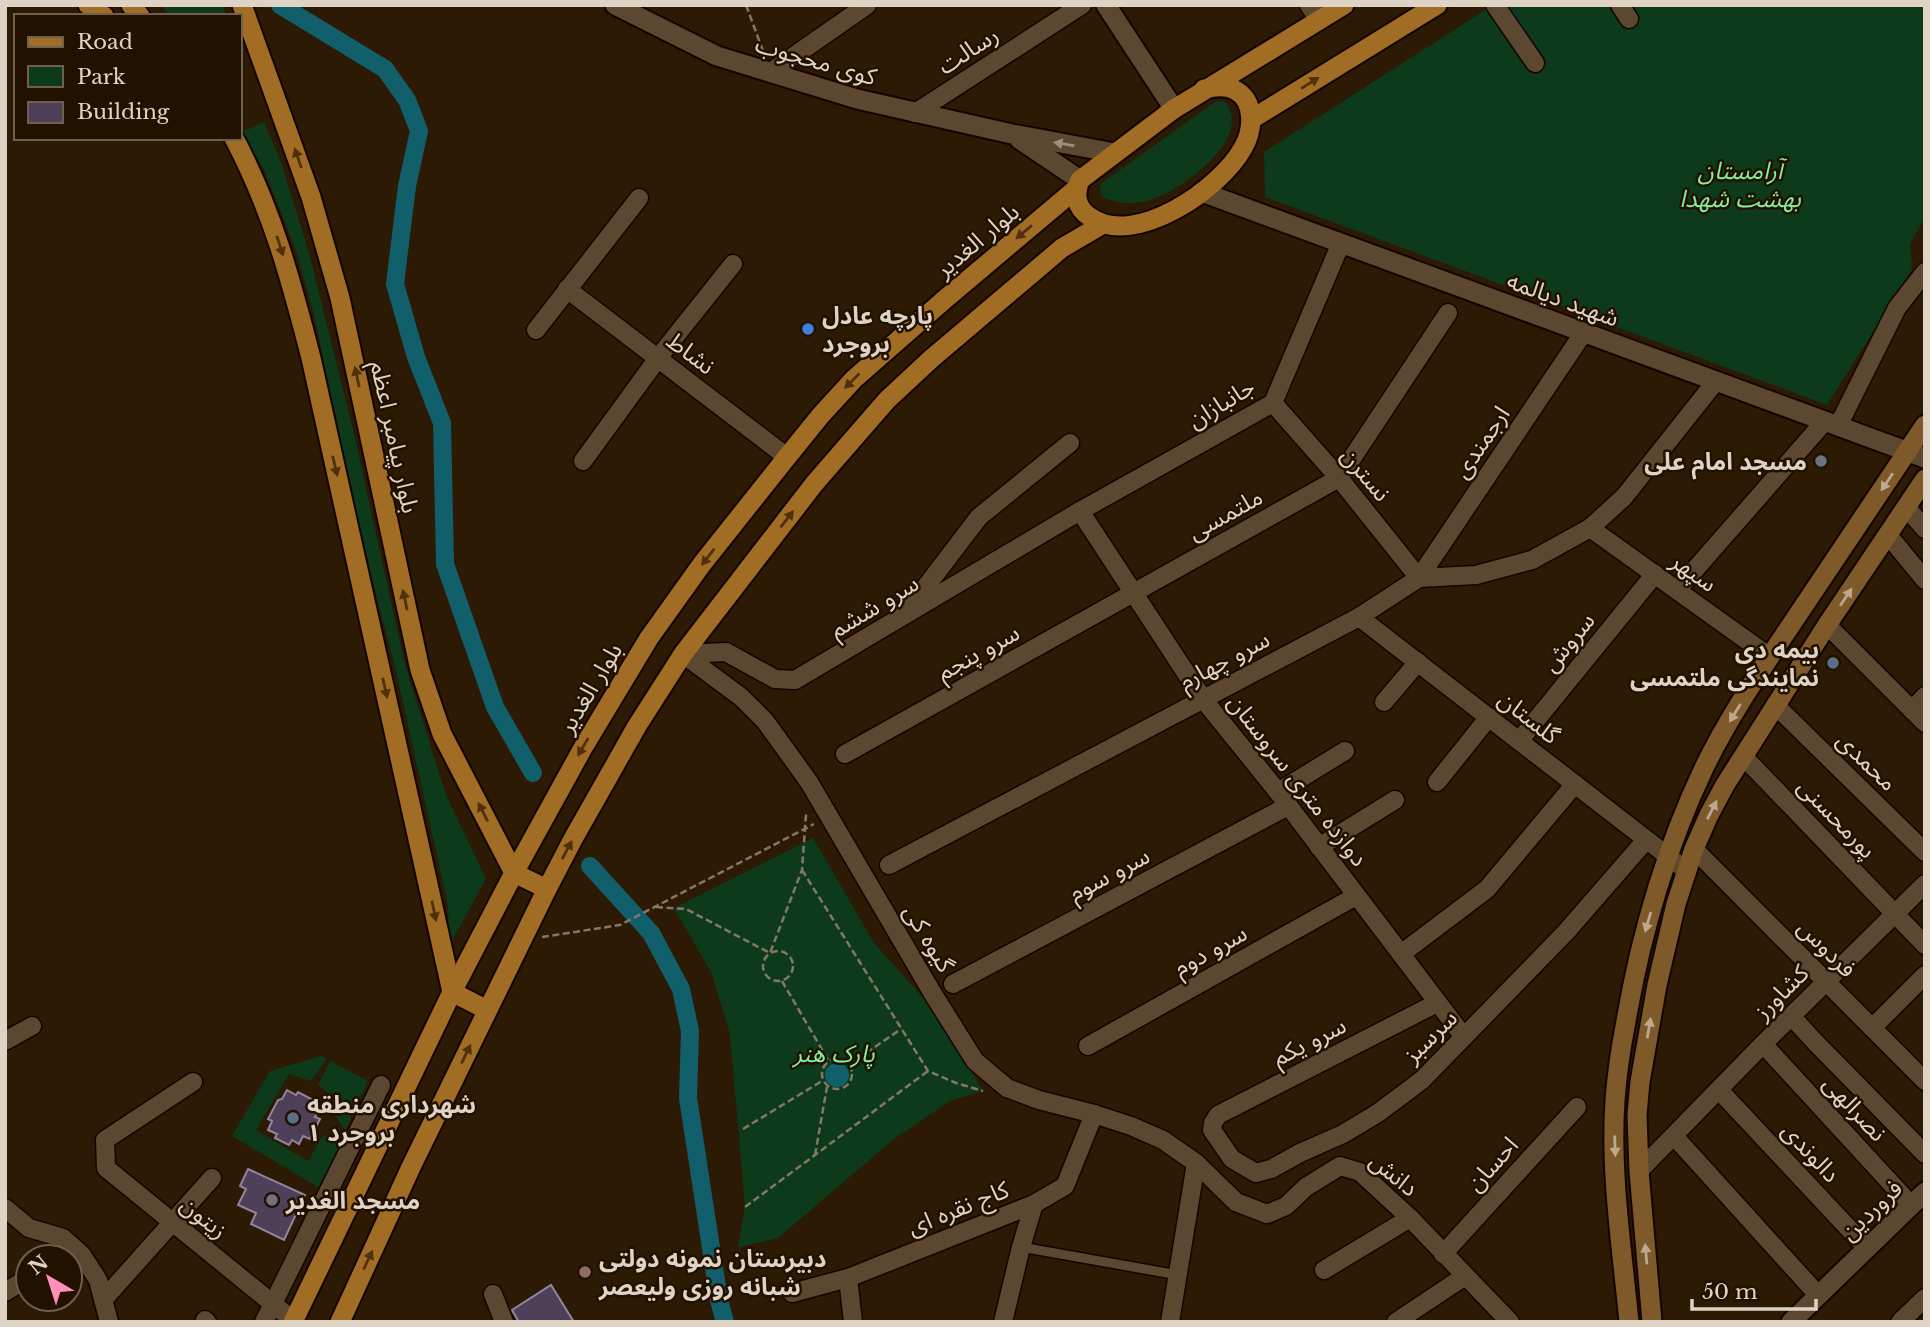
<svg xmlns="http://www.w3.org/2000/svg" width="1930" height="1327" viewBox="0 0 1930 1327" font-family="'Libre Baskerville','Noto Sans Arabic',serif">
<rect width="100%" height="100%" fill="#2d1a04"/>
<!-- green -->
<g fill="#0c3a1b">
<polygon points="161,5 223,5 226,16 170,16"/>
<polygon points="1493,5 1925,5 1925,217 1910,244 1912,269 1827,405 1265,197 1264,152"/>
<path d="M1224 101C1257 136 1180 192 1150 200 1135 205 1117 204 1103 197 1100 192 1098 187 1103 182L1215 102Z"/>
<polygon points="264,122 281,162 310,256 354,434 405,665 446,795 486,879 449,946 448,905 396,671 357,520 314,315 296,250 265,172 242,132"/>
<polygon points="813,838 874,943 935,1011 983,1091 950,1101 894,1139 778,1238 738,1247 745,1207 730,1035 712,974 674,908"/>
<polygon points="321,1056 327,1058 311,1081 289,1074 256,1130 308,1161 323,1135 347,1137 318,1187 232,1136 270,1071"/>
<polygon points="330,1061 368,1081 345,1131 335,1115 334,1097 318,1085"/>
</g>
<!-- water -->
<circle fill="#125f6c" cx="837" cy="1075" r="12"/>
<g fill="none" stroke-linecap="round" stroke-linejoin="round">
<!-- canal -->
<g stroke="#125f6c" stroke-width="18">
<polyline points="280,5 385,69 407,100 419,131 407,186 395,284 416,357 442,423 445,564 495,707 533,773"/>
<polyline points="590,866 651,933 681,989 690,1031 688,1098 719,1300 725,1322"/>
</g>
</g>
<!-- building -->
<g fill="#4f4059" stroke="#9484a0" stroke-width="2">
<polygon points="287,1090 296,1095 298,1092 315,1101 313,1105 319,1109 315,1117 320,1119 310,1139 303,1136 299,1144 292,1140 289,1145 275,1138 277,1134 268,1130 272,1121 268,1119 278,1100 282,1099"/>
<polygon points="248,1169 305,1195 284,1240 251,1224 256,1213 238,1205 246,1189 240,1186"/>
<polygon points="551,1285 574,1322 519,1322 512,1310"/>
</g>
<g fill="none" stroke-linecap="round" stroke-linejoin="round">
<defs>
<polyline id="service" points="1021,1247 1178,1275"/>
<g id="minor">
<polyline points="1309,5 1319,20"/>
<polyline points="1495,5 1535,63"/>
<polyline points="1620,5 1629,19"/>
<polyline points="771,72 867,5"/>
<polyline points="915,113 1082,5"/>
<polyline points="567,289 787,457"/>
<polyline points="536,330 639,198"/>
<polyline points="1273,403 1339,478 1419,578 1584,332"/>
<polyline points="1838,426 1897,308 1925,272"/>
<polyline points="583,461 658,358 733,264"/>
<polyline points="1906,507 1925,529"/>
<polyline points="1080,511 1203,699 1278,792 1464,1037"/>
<polyline points="1590,528 1770,657"/>
<polyline points="1888,535 1925,580"/>
<polyline points="1677,590 1825,421"/>
<polyline points="908,610 979,517 1070,443"/>
<polyline points="1359,617 1687,871"/>
<polyline points="1827,625 1925,723"/>
<polyline points="683,654 741,697 765,721 809,782 933,994 975,1061 1007,1088 1039,1100 1094,1114 1131,1126 1163,1140 1196,1163 1236,1202 1267,1214 1286,1206 1306,1187 1340,1166 1360,1172 1410,1218 1510,1322"/>
<polyline points="683,654 726,652 775,679 795,680 1080,511 1273,403 1341,243"/>
<polyline points="1384,702 1418,662"/>
<polyline points="1775,705 1925,852"/>
<polyline points="1912,710 1925,696"/>
<polyline points="1519,741 1655,574"/>
<polyline points="845,754 1339,478 1448,313"/>
<polyline points="1743,756 1925,945"/>
<polyline points="1437,782 1489,717"/>
<polyline points="1278,792 1345,751"/>
<polyline points="1319,847 1395,800"/>
<polyline points="1694,849 1925,1081"/>
<polyline points="889,865 1359,617 1419,578 1476,575 1532,560 1590,528 1624,497 1716,381"/>
<polyline points="1401,954 1487,889 1575,784"/>
<polyline points="953,984 1288,806"/>
<polyline points="1437,1003 1218,1115 1213,1123 1212,1130 1232,1159 1256,1173 1271,1169 1300,1153 1343,1134 1378,1113 1422,1080 1566,932 1646,840"/>
<polyline points="1792,1017 1815,1042 1925,1154"/>
<polyline points="1872,1028 1925,975"/>
<polyline points="5,1041 32,1026"/>
<polyline points="1763,1044 1911,1205"/>
<polyline points="1088,1046 1356,896"/>
<polyline points="193,1082 105,1140 106,1168 294,1321"/>
<polyline points="1719,1090 1867,1248"/>
<polyline points="1674,1136 1818,1295"/>
<polyline points="1639,1171 1763,1044 1925,884"/>
<polyline points="5,1208 29,1228 63,1238 82,1255 98,1280 109,1322"/>
<polyline points="1443,1254 1577,1107"/>
<polyline points="1324,1270 1410,1218"/>
<polyline points="848,1278 853,1322"/>
<polyline points="5,1292 28,1278"/>
<polyline points="792,1293 848,1278 1034,1204 1065,1186 1094,1114"/>
<polyline points="493,1294 504,1322"/>
<polyline points="103,1300 212,1178"/>
<polyline points="205,1320 207,1322"/>
<polyline points="264,1322 381,1085"/>
<polyline points="1003,1322 1021,1247 1034,1204"/>
<polyline points="1170,1322 1196,1163"/>
<polyline points="1396,1322 1465,1276"/>
<polyline points="1900,1322 1925,1298"/>
</g>
<g id="tertiary">
<polyline points="615,5 717,56 857,99 1012,134 1115,153"/>
<polyline points="1106,5 1174,109"/>
<polyline points="1019,139 1080,180"/>
<polyline points="1202,192 1925,458"/>
<polyline points="1791,1322 1925,1192"/>
</g>
<g id="secondary">
<path d="M1629 1322C1622 1249 1610 1173 1615 1100 1617 1073 1621 1047 1626 1021 1641 934 1666 848 1704 768 1729 716 1763 667 1795 619 1838 554 1882 490 1925 425"/>
<polyline points="1652,1322 1639,1171 1637,1115 1640,1082 1657,985 1676,904 1694,849 1709,815 1725,785 1827,625 1925,479"/>
</g>
<g id="primary">
<polyline points="88,5 104,16"/>
<polyline points="131,5 140,16"/>
<polyline points="242,5 311,197 340,298 420,670 442,734 514,873 547,889"/>
<path d="M1204 89C1214 87 1225 85 1235 90 1256 101 1253 131 1243 148 1221 188 1135 249 1090 217 1076 208 1074 195 1080 180L1174 109 1344 5"/>
<polyline points="1252,119 1437,5"/>
<path d="M234 138C272 210 291 280 311 358L452 992 487 1010"/>
<polyline points="293,1322 452,992 514,873 584,746 649,638 702,564 787,457 821,415 854,379 944,300 1077,188"/>
<polyline points="340,1322 411,1167 547,889 573,839 637,726 683,654 814,484 887,400 931,359 1062,248 1103,224"/>
</g>
</defs>
<!-- service casing -->
<use href="#service" stroke="#140500" stroke-width="12"/>
<!-- minor casing -->
<use href="#minor" stroke="#140500" stroke-width="21"/>
<!-- tertiary casing -->
<use href="#tertiary" stroke="#140500" stroke-width="23"/>
<!-- secondary casing -->
<use href="#secondary" stroke="#140500" stroke-width="23"/>
<!-- primary casing -->
<use href="#primary" stroke="#140500" stroke-width="23"/>
<!-- path -->
<g stroke="#867665" stroke-width="2.5" stroke-dasharray="7 3.5" stroke-linecap="butt">
<polyline points="746,5 763,51"/>
<polyline points="802,870 928,1071 956,1083 983,1091"/>
<polyline points="656,907 686,909 770,953 802,870 806,814"/>
<polyline points="542,937 620,925 814,824"/>
<circle cx="778" cy="966" r="15"/>
<polyline points="782,981 828,1060"/>
<circle cx="837" cy="1074" r="15"/>
<polyline points="849,1065 901,1029"/>
<polyline points="743,1129 822,1081"/>
<polyline points="815,1155 827,1087"/>
<polyline points="745,1207 928,1071"/>
</g>
<!-- service -->
<use href="#service" stroke="#5c4731" stroke-width="9"/>
<!-- minor -->
<use href="#minor" stroke="#5c4731" stroke-width="18"/>
<!-- tertiary -->
<use href="#tertiary" stroke="#5c4731" stroke-width="19"/>
<!-- secondary -->
<use href="#secondary" stroke="#7e592a" stroke-width="19"/>
<!-- primary -->
<use href="#primary" stroke="#a16c23" stroke-width="19"/>
</g>
<!-- one-way arrows -->
<defs><path id="oneway-solid" d="M-6-.8H1V-3.2L6.5 0L1 3.2V.8H-6Z" transform="scale(1.75)"/></defs>
<g fill="#4f310c">
<use href="#oneway-solid" transform="translate(1310 83) rotate(-32)"/>
<use href="#oneway-solid" transform="translate(298 158) rotate(-109)"/>
<use href="#oneway-solid" transform="translate(1024 232) rotate(140)"/>
<use href="#oneway-solid" transform="translate(280 246) rotate(72)"/>
<use href="#oneway-solid" transform="translate(357 377) rotate(-102)"/>
<use href="#oneway-solid" transform="translate(852 381) rotate(135)"/>
<use href="#oneway-solid" transform="translate(335 466) rotate(77)"/>
<use href="#oneway-solid" transform="translate(787 519) rotate(-52)"/>
<use href="#oneway-solid" transform="translate(708 557) rotate(128)"/>
<use href="#oneway-solid" transform="translate(405 600) rotate(-102)"/>
<use href="#oneway-solid" transform="translate(385 688) rotate(77)"/>
<use href="#oneway-solid" transform="translate(583 747) rotate(120)"/>
<use href="#oneway-solid" transform="translate(483 812) rotate(-117)"/>
<use href="#oneway-solid" transform="translate(567 850) rotate(-62)"/>
<use href="#oneway-solid" transform="translate(434 911) rotate(78)"/>
<use href="#oneway-solid" transform="translate(466 1054) rotate(-64)"/>
<use href="#oneway-solid" transform="translate(368 1260) rotate(-65)"/>
</g>
<use fill="#9e8d7c" href="#oneway-solid" transform="translate(1064 144) rotate(-170)"/>
<g fill="#bda88f">
<use href="#oneway-solid" transform="translate(1887 482) rotate(124)"/>
<use href="#oneway-solid" transform="translate(1846 597) rotate(-56)"/>
<use href="#oneway-solid" transform="translate(1735 713) rotate(122)"/>
<use href="#oneway-solid" transform="translate(1712 810) rotate(-63)"/>
<use href="#oneway-solid" transform="translate(1648 922) rotate(106)"/>
<use href="#oneway-solid" transform="translate(1649 1028) rotate(-80)"/>
<use href="#oneway-solid" transform="translate(1615 1146) rotate(88)"/>
<use href="#oneway-solid" transform="translate(1646 1254) rotate(-95)"/>
</g>
<!-- markers -->
<circle fill="#3f7fe0" stroke="#231100" stroke-width="2.5" cx="808" cy="329" r="7"/>
<g fill="#6b7280" stroke="#231100" stroke-width="2.5">
<circle cx="1821" cy="461" r="7"/>
<circle cx="272" cy="1200" r="7"/>
</g>
<g fill="#5c6f8a" stroke="#231100" stroke-width="2.5">
<circle cx="1833" cy="663" r="7"/>
<circle cx="293" cy="1118" r="7"/>
</g>
<circle fill="#8d6e63" stroke="#231100" stroke-width="2.5" cx="585" cy="1272" r="7"/>
<g text-anchor="middle" dominant-baseline="central" stroke-width="5" stroke-linejoin="round" paint-order="stroke">
<!-- street labels -->
<g font-size="24" fill="#dfd3c6" stroke="#231100">
<text transform="translate(968 50) rotate(-33)">رسالت</text>
<text transform="translate(816 60) rotate(16)">کوی محجوب</text>
<text transform="translate(977 240) rotate(-40)">بلوار الغدیر</text>
<text transform="translate(1563 299) rotate(20)">شهید دیالمه</text>
<text transform="translate(691 353) rotate(37)">نشاط</text>
<text transform="translate(1221 403) rotate(-31)">جانبازان</text>
<text transform="translate(395 437) rotate(78)">بلوار پیامبر اعظم</text>
<text transform="translate(1481 442) rotate(-56)">ارجمندی</text>
<text transform="translate(1366 474) rotate(50)">نسترن</text>
<text transform="translate(1225 514) rotate(-29)">ملتمسی</text>
<text transform="translate(1694 572) rotate(35)">سپهر</text>
<text transform="translate(874 606) rotate(-31)">سرو ششم</text>
<text transform="translate(1568 642) rotate(-51)">سروش</text>
<text transform="translate(978 652) rotate(-29)">سرو پنجم</text>
<text transform="translate(1224 660) rotate(-28)">سرو چهارم</text>
<text transform="translate(590 688) rotate(-59)">بلوار الغدیر</text>
<text transform="translate(1529 717) rotate(38)">گلستان</text>
<text transform="translate(1867 761) rotate(44)">محمدی</text>
<text transform="translate(1298 780) rotate(52)">دوازده متری سروستان</text>
<text transform="translate(1837 818) rotate(46)">پورمحسنی</text>
<text transform="translate(1109 874) rotate(-28)">سرو سوم</text>
<text transform="translate(929 938) rotate(59)">گیوه کی</text>
<text transform="translate(1827 948) rotate(45)">فردوس</text>
<text transform="translate(1210 950) rotate(-29)">سرو دوم</text>
<text transform="translate(1781 992) rotate(-45)">کشاورز</text>
<text transform="translate(1430 1036) rotate(-45)">سرسبز</text>
<text transform="translate(1309 1041) rotate(-27)">سرو یکم</text>
<text transform="translate(1855 1108) rotate(47)">نصرالهی</text>
<text transform="translate(1811 1152) rotate(47)">دالوندی</text>
<text transform="translate(1492 1164) rotate(-48)">احسان</text>
<text transform="translate(1394 1174) rotate(39)">دانش</text>
<text transform="translate(958 1208) rotate(-22)">کاج نقره ای</text>
<text transform="translate(1871 1210) rotate(-44)">فروردین</text>
<text transform="translate(204 1217) rotate(39)">زیتون</text>
</g>
<!-- park labels -->
<g font-size="24" font-style="italic" fill="#83ee9d" stroke="#231100">
<text x="1740" y="170">آرامستان<tspan x="1740" dy="28">بهشت شهدا</tspan></text>
<text x="834" y="1053">پارک هنر</text>
</g>
<!-- poi labels -->
<g font-size="24" font-weight="bold" fill="#dfd3c6" stroke="#231100" text-anchor="start">
<text x="822" y="315">پارچه عادل<tspan x="822" dy="28">بروجرد</tspan></text>
<text x="1807" y="461" text-anchor="end">مسجد امام علی</text>
<text x="1819" y="649" text-anchor="end">بیمه دی<tspan x="1819" dy="28">نمایندگی ملتمسی</tspan></text>
<text x="307" y="1104">شهرداری منطقه<tspan x="307" dy="28">۱ بروجرد</tspan></text>
<text x="286" y="1200">مسجد الغدیر</text>
<text x="599" y="1258">دبیرستان نمونه دولتی<tspan x="599" dy="28">شبانه روزی ولیعصر</tspan></text>
</g>
</g>
<!-- border -->
<rect width="1930" height="1327" fill="none" stroke="#dfd3c6" stroke-width="14"/>
<!-- legend -->
<rect x="14" y="14" width="228" height="126" fill="#231100" stroke="#6e5f4f" stroke-width="2"/>
<rect x="28" y="37" width="35" height="10" fill="#a16c23" stroke="#6e5f4f" stroke-width="2"/>
<text x="77" y="49" font-size="21" fill="#dfd3c6">Road</text>
<rect x="28" y="66" width="35" height="21" fill="#0c3a1b" stroke="#6e5f4f" stroke-width="2"/>
<text x="77" y="84" font-size="21" fill="#dfd3c6">Park</text>
<rect x="28" y="102" width="35" height="21" fill="#4f4059" stroke="#6e5f4f" stroke-width="2"/>
<text x="77" y="119" font-size="21" fill="#dfd3c6">Building</text>
<!-- north arrow -->
<g transform="translate(49 1278) rotate(321)"><circle r="33" fill="#231100" stroke="#6e5f4f" stroke-width="2"/>
<path d="M0-5L12 26L0 18L-12 26Z" fill="#ff8eba"/>
<text y="-10" font-size="19" font-weight="bold" text-anchor="middle" fill="#dfd3c6">N</text>
</g>
<!-- scale -->
<path d="M1692 1299v10h124v-10" fill="none" stroke="#dfd3c6" stroke-width="3.5"/>
<text x="1702" y="1299" font-size="21" fill="#dfd3c6" stroke="#231100" stroke-width="5" paint-order="stroke">50 m</text>
</svg>
